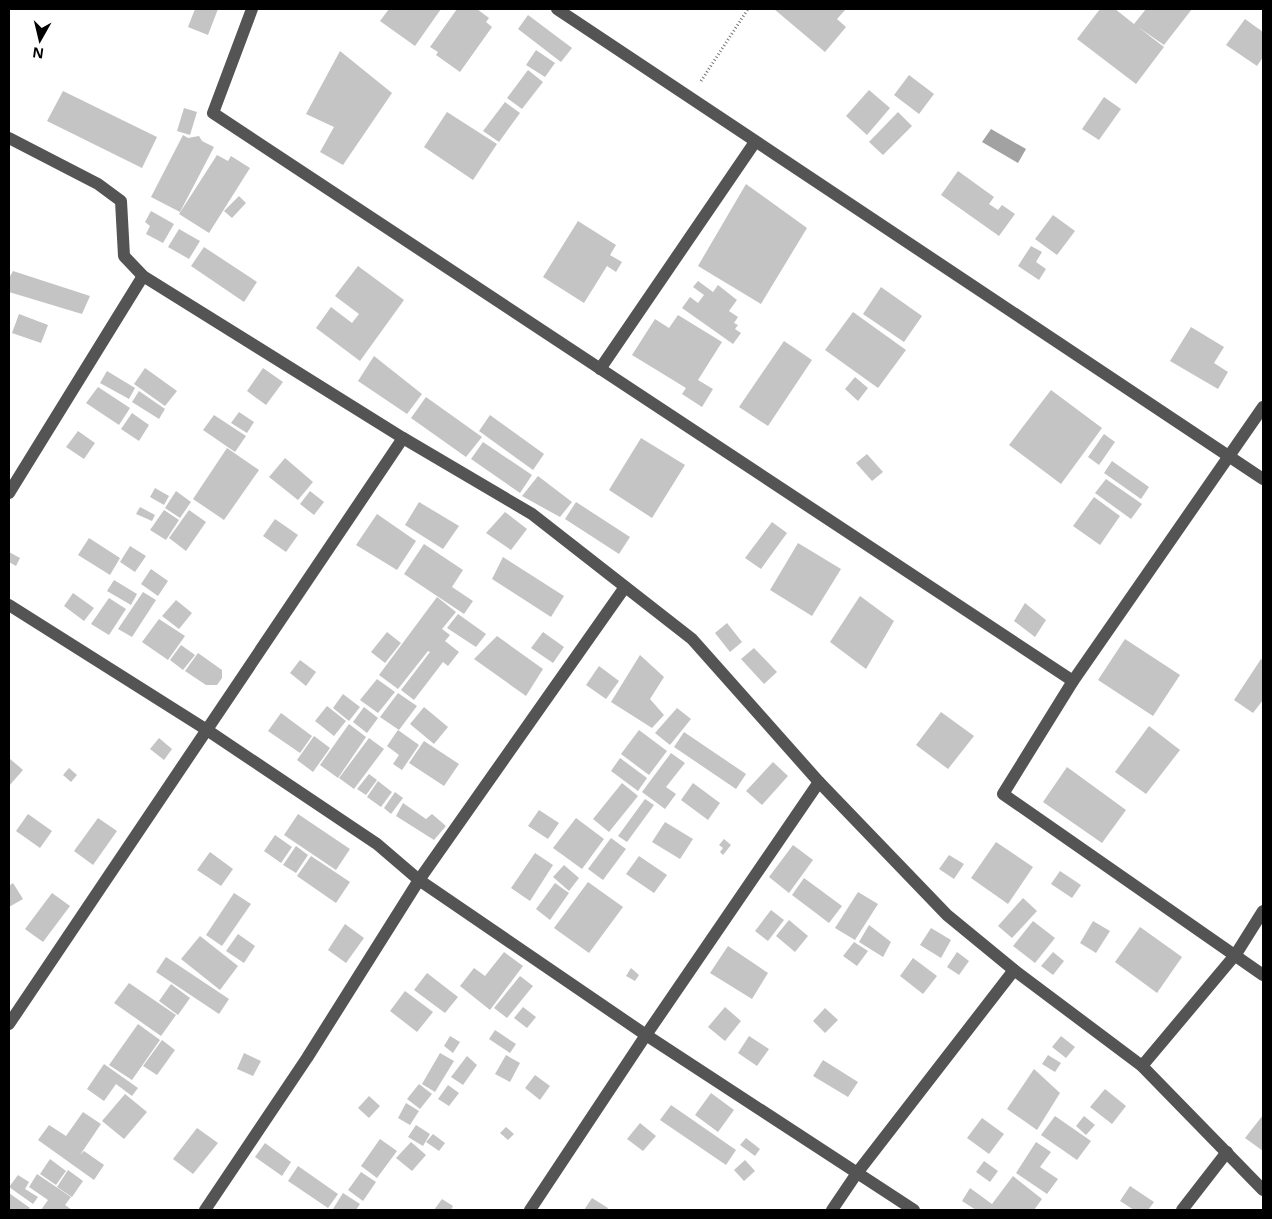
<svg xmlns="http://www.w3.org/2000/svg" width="1272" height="1219" viewBox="0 0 1272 1219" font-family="'Noto Sans',sans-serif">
<rect width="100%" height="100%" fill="#fff"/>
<!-- water -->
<polygon fill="#a2a2a2" points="991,129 1026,149 1018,163 982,142"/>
<!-- building -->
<g fill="#c4c4c4">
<polygon points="195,9 218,9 208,35 188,27"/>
<polygon points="389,9 441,9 415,46 380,21"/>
<polygon points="457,9 477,9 489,18 486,22 492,27 460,72 436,55 438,52 430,47"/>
<polygon points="774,9 846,9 837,19 846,27 825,52"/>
<polygon points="1100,9 1115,9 1134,24 1146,9 1192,9 1164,45 1138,27 1164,47 1136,84 1077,39"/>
<polygon points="528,15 572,48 561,62 518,29"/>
<polygon points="1245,19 1263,32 1263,57 1257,66 1226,45"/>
<polygon points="536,50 555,63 545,77 526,65"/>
<polygon points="340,51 392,93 343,165 320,152 334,127 306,114"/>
<polygon points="528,70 543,82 522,109 507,98"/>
<polygon points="909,75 934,94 919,114 894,95"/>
<polygon points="869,90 890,108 867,135 846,116"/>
<polygon points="63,91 157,137 142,168 47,121"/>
<polygon points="1104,97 1121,109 1099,140 1082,129"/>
<polygon points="505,102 520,113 499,142 483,131"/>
<polygon points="184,108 197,112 190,135 177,131"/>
<polygon points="447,112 497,144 473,180 424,147"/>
<polygon points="898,112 912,126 883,155 869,142"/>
<polygon points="183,135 188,138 199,136 202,141 214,147 180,212 151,197"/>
<polygon points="217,155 228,161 231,156 250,168 209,233 179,214"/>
<polygon points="958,171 994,197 989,204 998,210 1002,205 1015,214 999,236 941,195"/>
<polygon points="746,184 807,228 761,304 698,266"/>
<polygon points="239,196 246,203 232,218 224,211"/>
<polygon points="151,211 174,224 163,243 146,234 150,226 145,222"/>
<polygon points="1053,215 1075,231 1057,255 1035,239"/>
<polygon points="578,221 616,245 610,255 622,262 616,272 607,266 584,303 543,277"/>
<polygon points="179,229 200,241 189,259 168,247"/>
<polygon points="1031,246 1042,252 1036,262 1046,269 1039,280 1018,266"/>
<polygon points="204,247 257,282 244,302 191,266"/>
<polygon points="358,266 404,300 360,361 316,328 331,307 352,323 359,314 335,296"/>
<polygon points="13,271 90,296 82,314 9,292 9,278"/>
<polygon points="698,281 713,292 718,285 737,300 729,311 738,317 734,323 738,325 735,329 741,333 733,344 682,308 690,297 698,303 704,295 693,287"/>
<polygon points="881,287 922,316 904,342 863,314"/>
<polygon points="853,312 906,350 878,388 825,350"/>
<polygon points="19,314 48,325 41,343 12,333"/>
<polygon points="678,315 722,342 698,380 713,389 702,407 682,394 686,388 632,355 655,319 669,328"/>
<polygon points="1191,327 1224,347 1214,363 1228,372 1218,389 1170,361"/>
<polygon points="784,341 812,360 768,426 739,407"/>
<polygon points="374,356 422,394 407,414 358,381"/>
<polygon points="145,368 177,391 165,406 134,384"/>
<polygon points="263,368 283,382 266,405 247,391"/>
<polygon points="107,371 135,388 129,399 100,383"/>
<polygon points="855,377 868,388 858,401 845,389"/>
<polygon points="98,387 130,408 119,425 86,403"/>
<polygon points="1051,390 1102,428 1061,484 1009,445"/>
<polygon points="139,391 165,409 159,419 132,402"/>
<polygon points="426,397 482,437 466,457 411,418"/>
<polygon points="239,412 254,422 247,433 231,423"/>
<polygon points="132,413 149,425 139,441 121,429"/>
<polygon points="214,415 246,436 235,452 203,430"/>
<polygon points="490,415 544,454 533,470 479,431"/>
<polygon points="78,431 95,443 84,459 66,447"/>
<polygon points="1104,434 1115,442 1099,465 1088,457"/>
<polygon points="641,438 685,465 652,518 609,490"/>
<polygon points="483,442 532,475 520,493 471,459"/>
<polygon points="227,448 259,470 224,520 193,499"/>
<polygon points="867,454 883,472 872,481 856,463"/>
<polygon points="285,458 313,482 298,500 269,477"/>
<polygon points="1112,461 1149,487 1141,499 1104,473"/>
<polygon points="538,476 572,502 560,517 522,496"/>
<polygon points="1106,479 1142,504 1131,519 1095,493"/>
<polygon points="155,488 169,496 164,505 150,497"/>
<polygon points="176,491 191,502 180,518 165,508"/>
<polygon points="310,491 324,502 314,515 300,504"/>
<polygon points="1094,497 1120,516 1100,545 1073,526"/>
<polygon points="419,502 459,526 443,549 405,525"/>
<polygon points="576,502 630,537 619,554 565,519"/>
<polygon points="140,507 155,515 152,521 136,514"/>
<polygon points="164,510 179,520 166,540 150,530"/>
<polygon points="189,510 206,522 186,551 169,538"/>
<polygon points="505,512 527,529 511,550 486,533"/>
<polygon points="377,514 416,541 397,570 356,545"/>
<polygon points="275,519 298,535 286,552 263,536"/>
<polygon points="772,522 787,533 761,569 745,558"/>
<polygon points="89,538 120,558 110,575 78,555"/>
<polygon points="798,543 841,569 812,616 770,590"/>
<polygon points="424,544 463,570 452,587 473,601 464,614 404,574"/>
<polygon points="130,546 146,556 135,572 120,562"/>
<polygon points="9,552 20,558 16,566 9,562"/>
<polygon points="503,557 564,596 551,617 492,579"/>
<polygon points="151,569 168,581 158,596 141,584"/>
<polygon points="114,580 137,594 131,605 107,591"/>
<polygon points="143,592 156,600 132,637 118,629"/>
<polygon points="73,593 94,608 84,621 64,606"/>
<polygon points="860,596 894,621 866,669 830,642"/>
<polygon points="437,597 456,612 442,629 450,635 445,641 459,652 448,666 443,662 414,700 401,690 430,652 428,651 398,689 379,675"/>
<polygon points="109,598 126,609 109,635 91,624"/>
<polygon points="176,600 192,613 179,629 162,616"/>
<polygon points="1025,603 1046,620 1035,637 1014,621"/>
<polygon points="458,614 486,634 476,647 447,628"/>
<polygon points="159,619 185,636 168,660 142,642"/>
<polygon points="727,623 742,642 730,652 715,633"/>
<polygon points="387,632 401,643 385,663 371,652"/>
<polygon points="543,632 564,647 553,663 531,648"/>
<polygon points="497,636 543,669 526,696 474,659"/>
<polygon points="1125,639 1180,675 1153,716 1098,680"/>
<polygon points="181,645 195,655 183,670 170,660"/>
<polygon points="754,648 777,672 764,684 741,659"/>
<polygon points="198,653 222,670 222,678 217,685 206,685 185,671"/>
<polygon points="640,655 664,677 650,699 664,715 652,728 611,702"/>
<polygon points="1261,659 1263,661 1263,700 1253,713 1234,700"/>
<polygon points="300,660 316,672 306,686 290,673"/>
<polygon points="599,666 619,681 606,699 586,685"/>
<polygon points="377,679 395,692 378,713 360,700"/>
<polygon points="398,693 417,706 399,730 380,717"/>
<polygon points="343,694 360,707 349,721 333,708"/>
<polygon points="327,706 346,721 334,736 315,721"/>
<polygon points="364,707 378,718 367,733 353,722"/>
<polygon points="424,707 448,727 434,744 410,724"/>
<polygon points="677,708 691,719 670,745 655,733"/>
<polygon points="941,712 974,736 948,769 916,745"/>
<polygon points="281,713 312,736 300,753 268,731"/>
<polygon points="349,724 366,737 338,778 320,765"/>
<polygon points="1149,726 1180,750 1146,794 1115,772"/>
<polygon points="398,730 419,745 402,770 393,764 399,755 387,746"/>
<polygon points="639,730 667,751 649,775 621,754"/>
<polygon points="684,732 746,774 736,789 674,747"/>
<polygon points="314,736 330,748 313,772 297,760"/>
<polygon points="159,738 172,749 164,760 150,749"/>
<polygon points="369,738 384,749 354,789 339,778"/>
<polygon points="424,741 459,764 444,786 409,763"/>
<polygon points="671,753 685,763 666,787 676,794 665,809 642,792"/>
<polygon points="9,758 23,770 9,786"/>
<polygon points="620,758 647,778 638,791 611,771"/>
<polygon points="773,762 788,776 762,805 746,791"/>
<polygon points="1067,767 1126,810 1102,843 1043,802"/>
<polygon points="69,768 77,775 71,782 63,775"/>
<polygon points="369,774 377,780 366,795 357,789"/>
<polygon points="378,781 392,792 381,807 367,797"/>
<polygon points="622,783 638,796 609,832 593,819"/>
<polygon points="693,783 720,803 708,820 681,800"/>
<polygon points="395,792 403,798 391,814 384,808"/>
<polygon points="645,799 654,805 627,842 618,836"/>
<polygon points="403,803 426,819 432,814 446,826 434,840 396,816"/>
<polygon points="539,810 559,823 548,839 528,826"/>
<polygon points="28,814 52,831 40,848 16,831"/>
<polygon points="298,814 350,849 336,870 284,835"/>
<polygon points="98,818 117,831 93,865 74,851"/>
<polygon points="576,818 604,839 582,869 553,848"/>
<polygon points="665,822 693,839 680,859 652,842"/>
<polygon points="275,835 292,847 281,863 264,851"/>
<polygon points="611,838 626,849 603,880 588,869"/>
<polygon points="724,839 731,845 723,855 720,852 723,848 719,845"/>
<polygon points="996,842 1033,867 1008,904 971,878"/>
<polygon points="793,845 813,860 789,893 769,877"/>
<polygon points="296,846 308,855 296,873 283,865"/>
<polygon points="210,852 233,869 221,886 197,870"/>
<polygon points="535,853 553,865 530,901 511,888"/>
<polygon points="949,855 964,864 954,879 939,869"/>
<polygon points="311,856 350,882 336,903 297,876"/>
<polygon points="639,856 667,875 654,893 626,874"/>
<polygon points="564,865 579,878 569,891 553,877"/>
<polygon points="1060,871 1081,885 1072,898 1051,884"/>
<polygon points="804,878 842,906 829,923 792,895"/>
<polygon points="588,882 623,907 589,953 554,928"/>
<polygon points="13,883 23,899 9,907 9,886"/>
<polygon points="555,883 569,893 550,920 536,909"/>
<polygon points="858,892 878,904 855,940 835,928"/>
<polygon points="52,893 70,906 43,942 25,929"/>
<polygon points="234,893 251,904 222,946 206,935"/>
<polygon points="1023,898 1037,911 1012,938 998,926"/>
<polygon points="771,910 784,920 768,941 755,931"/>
<polygon points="789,920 808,936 795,952 776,936"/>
<polygon points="1033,921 1055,938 1035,963 1013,946"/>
<polygon points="1093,921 1110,931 1096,953 1080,943"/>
<polygon points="345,924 364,938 346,963 328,950"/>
<polygon points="869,925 891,942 883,957 859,942"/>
<polygon points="1140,927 1182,957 1157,993 1115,962"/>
<polygon points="931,928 951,940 941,958 920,945"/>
<polygon points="238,934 255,946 244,963 226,951"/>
<polygon points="200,936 238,966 220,990 181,959"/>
<polygon points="854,942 868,951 857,966 843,956"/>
<polygon points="728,946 768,973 752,999 710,973"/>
<polygon points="504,952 523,966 490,1010 460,986 474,968 485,976"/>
<polygon points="957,952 969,961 959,975 947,967"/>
<polygon points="1053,952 1064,961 1053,975 1041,966"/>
<polygon points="166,957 229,999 219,1014 156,972"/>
<polygon points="913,958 937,976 923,994 900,976"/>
<polygon points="631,968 639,975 635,981 626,976"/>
<polygon points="427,973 458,997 445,1013 414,990"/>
<polygon points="520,976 533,986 507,1018 494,1008"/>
<polygon points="129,983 176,1015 161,1036 114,1003"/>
<polygon points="171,984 190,998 178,1015 159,1001"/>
<polygon points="405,991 433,1012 417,1032 390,1011"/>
<polygon points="523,1007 536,1017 527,1028 514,1018"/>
<polygon points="725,1007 741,1021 725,1041 708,1027"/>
<polygon points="825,1008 838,1020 825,1033 813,1021"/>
<polygon points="138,1024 160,1040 132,1080 109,1065"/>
<polygon points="495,1030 516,1044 510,1053 489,1039"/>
<polygon points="450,1036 460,1042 453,1053 444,1046"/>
<polygon points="749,1036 769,1049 757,1066 738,1053"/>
<polygon points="1061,1036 1075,1047 1066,1058 1052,1047"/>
<polygon points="162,1040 175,1050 157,1075 143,1066"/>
<polygon points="244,1053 261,1061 253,1076 237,1069"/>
<polygon points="440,1053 454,1061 435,1092 422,1084"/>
<polygon points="506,1055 520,1063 510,1082 495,1074"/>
<polygon points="1048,1055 1061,1063 1055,1072 1042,1064"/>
<polygon points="467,1056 477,1065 463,1085 451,1077"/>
<polygon points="823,1060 858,1082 848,1097 813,1076"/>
<polygon points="104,1064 138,1088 132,1096 116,1084 104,1101 87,1089"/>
<polygon points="1034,1069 1060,1093 1037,1130 1007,1109"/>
<polygon points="535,1075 550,1086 540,1100 525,1088"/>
<polygon points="419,1084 432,1094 420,1109 407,1099"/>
<polygon points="448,1085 459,1093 449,1106 438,1099"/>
<polygon points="1105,1089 1126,1106 1112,1124 1090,1107"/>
<polygon points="711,1093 734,1110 718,1132 695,1115"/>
<polygon points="125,1094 147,1112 124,1139 102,1121"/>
<polygon points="369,1096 380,1106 369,1118 358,1108"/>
<polygon points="406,1103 419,1111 410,1125 398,1118"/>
<polygon points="671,1105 736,1150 726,1165 660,1120"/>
<polygon points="83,1112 101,1124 80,1155 84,1151 104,1165 94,1180 38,1140 49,1125 66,1136"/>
<polygon points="1263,1115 1263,1151 1245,1138"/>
<polygon points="1055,1116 1091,1141 1077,1160 1041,1135"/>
<polygon points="1084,1116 1095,1125 1086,1135 1076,1126"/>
<polygon points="982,1118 1004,1134 989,1154 967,1138"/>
<polygon points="640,1123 656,1136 643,1151 627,1139"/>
<polygon points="416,1125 430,1134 423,1146 408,1137"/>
<polygon points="506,1127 514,1134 508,1140 500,1133"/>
<polygon points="197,1128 218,1143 193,1174 173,1159"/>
<polygon points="433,1134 445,1143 439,1151 426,1142"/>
<polygon points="746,1138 760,1149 755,1156 740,1145"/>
<polygon points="380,1139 397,1151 377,1178 361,1166"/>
<polygon points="411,1142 426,1155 412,1171 396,1158"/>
<polygon points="1036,1142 1051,1152 1040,1167 1058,1179 1047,1194 1016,1173"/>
<polygon points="265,1143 291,1162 282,1176 255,1157"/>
<polygon points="50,1159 66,1171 56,1185 40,1174"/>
<polygon points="745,1160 755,1171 744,1181 734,1170"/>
<polygon points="984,1161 998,1171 990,1182 976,1172"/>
<polygon points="298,1166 338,1194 328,1208 288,1181"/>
<polygon points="68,1170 83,1181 72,1197 57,1187"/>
<polygon points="361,1172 376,1182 363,1201 348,1190"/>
<polygon points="37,1174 71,1197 65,1205 72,1210 41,1210 48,1200 29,1187"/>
<polygon points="18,1175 29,1182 25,1189 38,1197 33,1204 9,1187"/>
<polygon points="1013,1176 1042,1199 1034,1210 976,1210 962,1201 970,1188 992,1204"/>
<polygon points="1130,1186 1154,1202 1148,1210 1134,1210 1120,1201"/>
<polygon points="9,1193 30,1208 28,1210 9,1210"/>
<polygon points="343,1193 360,1204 356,1210 333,1209"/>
<polygon points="592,1198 608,1208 607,1210 584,1210"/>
<polygon points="442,1199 453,1206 451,1210 434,1210"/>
</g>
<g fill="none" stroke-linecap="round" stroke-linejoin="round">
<!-- path -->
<polyline stroke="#767676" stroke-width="3" stroke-dasharray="1 2.5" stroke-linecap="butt" points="701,81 748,9"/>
<!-- minor -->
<g stroke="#545454" stroke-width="12">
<polyline points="252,9 213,113 1073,681"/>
<polyline points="557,9 1263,479"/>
<polyline points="9,138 98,184 121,201 124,256 143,276 403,438 532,514 692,639 819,782 947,915 1014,970 1142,1066 1263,1190"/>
<polyline points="600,369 755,142"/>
<polyline points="1263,407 1073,681 1003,794 1263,975"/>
<polyline points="9,493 143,276"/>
<polyline points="9,605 207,730 377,844 419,880 646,1035 914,1210"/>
<polyline points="9,1024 403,438"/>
<polyline points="1142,1066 1236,954 1263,911"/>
<polyline points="205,1210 307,1058 419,880 625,587"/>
<polyline points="530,1210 646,1035 819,782"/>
<polyline points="832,1210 857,1173 1014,970"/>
<polyline points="1182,1210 1227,1152"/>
</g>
</g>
<!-- border -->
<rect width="1272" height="1219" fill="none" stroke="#000000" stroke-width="20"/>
<!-- north arrow -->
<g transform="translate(40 40) rotate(188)" stroke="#ffffff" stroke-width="4" paint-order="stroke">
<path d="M0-4L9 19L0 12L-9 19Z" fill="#000000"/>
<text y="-8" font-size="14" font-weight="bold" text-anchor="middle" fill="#000000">N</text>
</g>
</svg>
